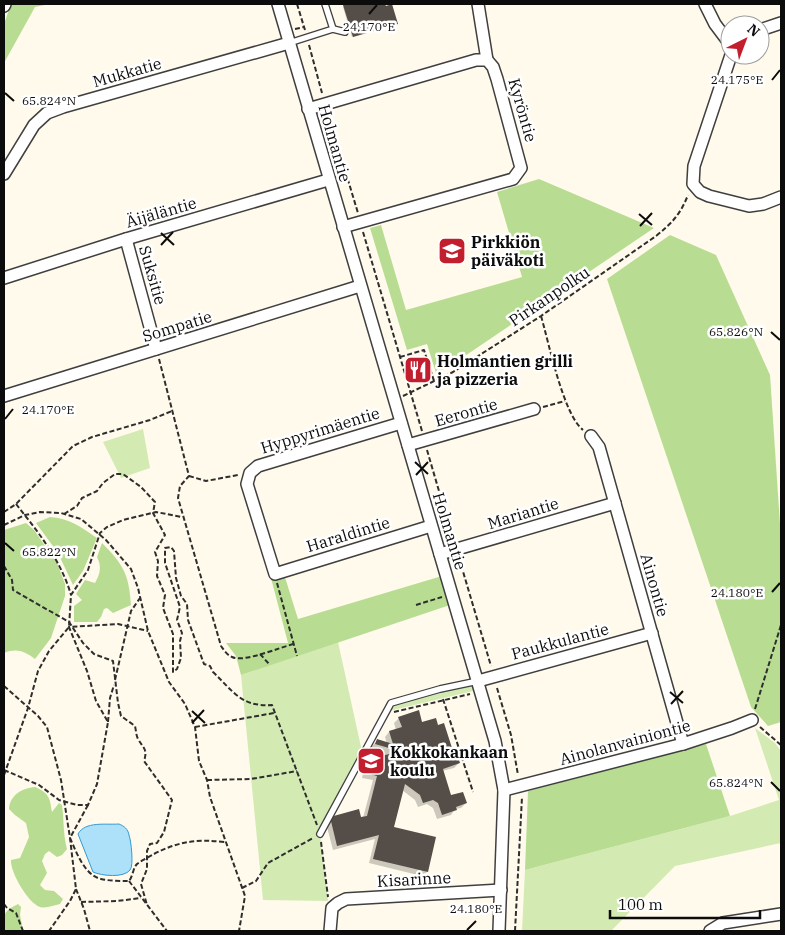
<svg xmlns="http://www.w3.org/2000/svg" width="785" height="935" viewBox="0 0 785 935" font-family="'IBM Plex Serif',serif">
<rect width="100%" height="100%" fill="#fffaeb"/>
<!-- green -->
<g fill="#d3ebb3">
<polygon points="143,429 150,468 121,478 103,442"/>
<polygon points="338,642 363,756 320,834 328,901 263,900 241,675"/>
<polygon points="472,684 473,691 389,711 392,705"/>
<polygon points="755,728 775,743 781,751 781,843 675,866 611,931 522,931 525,870 730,816 779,800"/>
</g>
<!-- forest -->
<g fill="#b8dd92">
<polygon points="11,4 50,4 35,7 4,63 4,24"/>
<polygon points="539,179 654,228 450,366 436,373 427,344 407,350 370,228 381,225 406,310 522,277 497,192"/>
<polygon points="670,235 716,255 770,375 781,539 781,722 768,726 751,707 607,279"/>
<path d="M50 517C69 518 81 527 97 538L83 571 73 585 58 553 36 523Z"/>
<path d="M26 523 34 530 57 563 65 584V596L51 638 35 659C24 651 17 648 4 653V530Z"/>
<path d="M102 543C124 565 129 575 131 605L113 613 107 608 104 609 101 617 97 622H74V606L82 600 76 594 85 580 95 583C100 574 102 567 97 557Z"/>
<polygon points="284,574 298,619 442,576 450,605 241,675 236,656 226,643 288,643 271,578"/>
<polygon points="706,744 730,816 525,870 528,791"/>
<path d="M35 787C49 793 50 798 52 812L59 803 62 805C64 819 63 835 67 849L62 855 57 857 49 851 45 854 42 861 47 873 40 885 45 890 54 891 63 899 60 904C54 905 46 909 40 907 28 903 10 872 11 860L20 858 29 837 26 823 15 815 9 809C10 795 22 788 35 787Z"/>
<path d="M18 904 21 907 20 915 23 931H4C4 914 2 912 18 904Z"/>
</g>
<!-- water -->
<path fill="#ade1f9" stroke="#319bd4" d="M119 824C124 826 128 829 129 835 131 840 134 866 130 870 124 878 102 876 93 872L78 834C85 821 106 825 119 824Z"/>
<!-- shadow -->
<g fill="#0003">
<polygon points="349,4 384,4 395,24 352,37 343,7"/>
<polygon points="399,718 438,727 459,763 454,768 442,771 450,797 466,803 461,808 455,809 451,815 437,819 433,808 427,804 418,807 415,800 402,790 393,828 427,872 422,876 369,863 375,839 333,850 326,823 331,818 363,818 373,780 362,778 365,764 370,759 385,756 384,753 371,749 372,746 377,741 387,744 385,737 389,732 396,730 394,723"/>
</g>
<!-- building -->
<g fill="#554d48">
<polygon points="346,4 385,4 386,6 392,4 398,24 353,37 343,5"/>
<polygon points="419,710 422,722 436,718 438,725 444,723 452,748 455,747 460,763 443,769 451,795 463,792 467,803 456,807 457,810 442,815 438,803 433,800 423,803 420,795 405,784 394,827 436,837 428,872 373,859 379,835 337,846 330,817 359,809 361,817 367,816 377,776 366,773 370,758 390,754 389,748 375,744 377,739 393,744 389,731 402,727 398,717"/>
</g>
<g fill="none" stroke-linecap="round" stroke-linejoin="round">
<defs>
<g id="lane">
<polyline points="333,29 345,32"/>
<polyline points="289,43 333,29 325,4"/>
<polyline points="320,834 391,703 440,689 478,681"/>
</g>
<g id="street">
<polyline points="278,4 495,741 504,790 499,931"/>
<polyline points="478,4 487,60"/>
<polyline points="705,4 715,24 730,44"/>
<polyline points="4,6 5,4"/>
<polyline points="760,30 781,23"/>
<polyline points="731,55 694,166 693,184 700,192 709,196 749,206 763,204 781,197"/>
<polyline points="308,109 476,60 487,60 493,67 497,79 521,168 513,179 343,227"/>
<polyline points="4,174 34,125 47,113 63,107 289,43"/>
<polyline points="126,239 156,349"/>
<polyline points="4,278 126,239 328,180"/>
<polyline points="4,396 360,286"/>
<polyline points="401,423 258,466 250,473 247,484 275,574 431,526"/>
<polyline points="591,436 599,447 683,744"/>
<polyline points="408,445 534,409"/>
<polyline points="440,554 615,503"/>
<polyline points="478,681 652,633"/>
<polyline points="504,790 683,744 732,728 752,720"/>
<polyline points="330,931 332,908 338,903 346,899 501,890"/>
<polyline points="710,931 723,923 781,914"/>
</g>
</defs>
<!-- lane casing -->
<use href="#lane" stroke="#3f3f3f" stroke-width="8"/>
<!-- street casing -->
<use href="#street" stroke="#3f3f3f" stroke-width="14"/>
<!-- path -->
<g stroke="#2e2e2e" stroke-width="2" stroke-dasharray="5 2.5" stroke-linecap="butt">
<polyline points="297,4 305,30"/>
<polyline points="295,29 304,27"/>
<polyline points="309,45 322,93"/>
<polyline points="328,114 358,213"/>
<polyline points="363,232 422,431"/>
<path d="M541 316C549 343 563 414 583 430"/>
<polyline points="400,357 424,350 434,381"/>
<path d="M159 359 189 476 180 486 178 498 221 646C224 650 227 655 232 657 244 663 280 647 294 644"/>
<path d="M403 396 453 372 541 316 656 236C672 223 680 215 688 195"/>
<polyline points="543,407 565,401"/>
<polyline points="427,450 453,539"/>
<polyline points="189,476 206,481 238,475"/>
<path d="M16 504C38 532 61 560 71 595"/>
<polyline points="4,512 16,504 73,446 92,437 150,420 172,411"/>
<path d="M64 514 77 506 82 498 97 491 103 483 115 474H123L141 487 155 502 153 513 165 535 155 552 158 561 157 576 165 595 163 608 173 634V672L177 669 181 658 180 641 182 633 177 620 180 607 165 563V548L171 547 174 551 176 578 181 596 187 604 188 620 204 664 210 666 213 672C234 692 241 707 272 705L317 825"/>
<polyline points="4,525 25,515 40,512 61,513 81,519 106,540 131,569 138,588 148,631 169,682 185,704 195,727 199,761 207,780 210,797 245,896 239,931"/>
<polyline points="459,558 491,666"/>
<path d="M4 566 12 580 13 590 69 622 83 643 94 654 113 661 118 703 121 716 135 726C136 730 136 735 138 739 143 748 148 749 144 761L172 800 164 832 157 843 150 844 147 851V869L141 884 147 905"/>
<polyline points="277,583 297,656"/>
<polyline points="416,605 442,597"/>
<polyline points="260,654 270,665"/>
<polyline points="115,680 131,611 140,598"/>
<polyline points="4,686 38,716 47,727 61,780 70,838 76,889 70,901 49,931"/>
<polyline points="497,688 511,735 518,775"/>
<polyline points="443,699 473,792"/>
<polyline points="755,709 781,625"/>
<polyline points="394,712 470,694"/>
<polyline points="108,722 110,698 114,685"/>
<polyline points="195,727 274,713"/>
<polyline points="760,727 781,745"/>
<polyline points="4,770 39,785 59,800 77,805 88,805 97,784 108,722 96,701 87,671 69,627 118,624 148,631"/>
<polyline points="4,775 28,708 38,671 49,651 69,627 71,595 88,570 100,533 107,527 123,520 156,512 182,517"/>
<polyline points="207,780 251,779 297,771"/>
<path d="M88 805 70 838C76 851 84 875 101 879 110 881 120 881 129 881 133 876 133 868 137 864 142 860 149 857 154 854 179 841 198 839 225 842"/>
<polyline points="321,842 328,897"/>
<polyline points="129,881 167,931"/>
<polyline points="242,888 256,881 268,863 313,838"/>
<polyline points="76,889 84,909 90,931"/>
<polyline points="81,902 117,901 141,898"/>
<polyline points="4,904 7,908 16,913 23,931"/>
<polyline points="515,931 522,797"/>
</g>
<!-- lane -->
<use href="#lane" stroke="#fff" stroke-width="5.5"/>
<!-- street -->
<use href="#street" stroke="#fff" stroke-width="11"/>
</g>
<!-- ticks -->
<path fill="none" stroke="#0c0c0c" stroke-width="2" d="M369 14 377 5M772 80 780 70M5 93 14 101M639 214 652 225M640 226 652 213M161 233 174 245M161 245 173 232M771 332 780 340M5 419 13 409M415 462 428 474M416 475 428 462M5 543 14 551M772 592 780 583M670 692 683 703M671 704 683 691M192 711 205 723M192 723 204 710M771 782 780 791M467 930 476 921"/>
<!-- icons -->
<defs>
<symbol id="school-square" viewBox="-11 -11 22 22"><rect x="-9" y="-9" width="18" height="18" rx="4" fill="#c31e2e" stroke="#fff"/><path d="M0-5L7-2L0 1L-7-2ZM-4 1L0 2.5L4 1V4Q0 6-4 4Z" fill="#fff"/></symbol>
<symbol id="restaurant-square" viewBox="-11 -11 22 22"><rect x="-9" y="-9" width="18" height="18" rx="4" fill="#c31e2e" stroke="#fff"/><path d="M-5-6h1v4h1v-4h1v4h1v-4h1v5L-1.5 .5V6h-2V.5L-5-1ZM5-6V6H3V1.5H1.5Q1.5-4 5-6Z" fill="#fff"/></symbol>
</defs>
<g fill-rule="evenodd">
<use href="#school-square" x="436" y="235" width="32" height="32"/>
<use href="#restaurant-square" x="402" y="354" width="32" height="32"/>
<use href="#school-square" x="355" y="745" width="32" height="32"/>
</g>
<g text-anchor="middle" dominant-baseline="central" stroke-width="5" stroke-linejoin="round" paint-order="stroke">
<!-- street labels -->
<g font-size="16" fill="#0c0c0c" stroke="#fff">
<text transform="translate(127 72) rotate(-16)">Mukkatie</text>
<text transform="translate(523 110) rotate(74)">Kyröntie</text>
<text transform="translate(335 143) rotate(74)">Holmantie</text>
<text transform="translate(161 212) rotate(-16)">Äijäläntie</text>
<text transform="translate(153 275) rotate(74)">Suksitie</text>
<text transform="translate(549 296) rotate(-34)">Pirkanpolku</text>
<text transform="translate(177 326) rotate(-17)">Sompatie</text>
<text transform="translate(466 412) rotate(-16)">Eerontie</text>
<text transform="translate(320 430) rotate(-17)">Hyppyrimäentie</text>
<text transform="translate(523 513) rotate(-17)">Mariantie</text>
<text transform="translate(450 531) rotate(73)">Holmantie</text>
<text transform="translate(348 534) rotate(-17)">Haraldintie</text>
<text transform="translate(655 585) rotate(74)">Ainontie</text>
<text transform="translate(560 641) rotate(-15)">Paukkulantie</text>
<text transform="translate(625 742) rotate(-15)">Ainolanvainiontie</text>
<text transform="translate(414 879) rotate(-3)">Kisarinne</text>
</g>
<!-- poi labels -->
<g font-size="16" font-weight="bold" fill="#0c0c0c" stroke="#fff" text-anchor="start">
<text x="471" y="242">Pirkkiön<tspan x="471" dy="18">päiväkoti</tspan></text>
<text x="437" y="361">Holmantien grilli<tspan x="437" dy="18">ja pizzeria</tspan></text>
<text x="390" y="752">Kokkokankaan<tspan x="390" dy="18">koulu</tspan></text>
</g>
</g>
<g font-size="12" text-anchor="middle" fill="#0c0c0c" stroke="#fff" stroke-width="5" stroke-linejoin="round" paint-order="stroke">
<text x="369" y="31">24.170°E</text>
<text x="737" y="84">24.175°E</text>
<text x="49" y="105">65.824°N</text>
<text x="736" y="336">65.826°N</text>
<text x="48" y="414">24.170°E</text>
<text x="49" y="556">65.822°N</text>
<text x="737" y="597">24.180°E</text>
<text x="736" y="787">65.824°N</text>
<text x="476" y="913">24.180°E</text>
</g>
<!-- border -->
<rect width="785" height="935" fill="none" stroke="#0c0c0c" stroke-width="10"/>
<!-- north arrow -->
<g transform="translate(745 40) rotate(42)"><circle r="24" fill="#ffffff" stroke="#9e9e9e"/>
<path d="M0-4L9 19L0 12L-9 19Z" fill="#c31e2e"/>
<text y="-8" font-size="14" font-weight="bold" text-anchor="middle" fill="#0c0c0c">N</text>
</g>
<!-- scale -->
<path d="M610 910v8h150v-8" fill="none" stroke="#0c0c0c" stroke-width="2.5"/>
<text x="618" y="910" font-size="15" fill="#0c0c0c" stroke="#ffffff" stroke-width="4" paint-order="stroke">100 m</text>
</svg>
